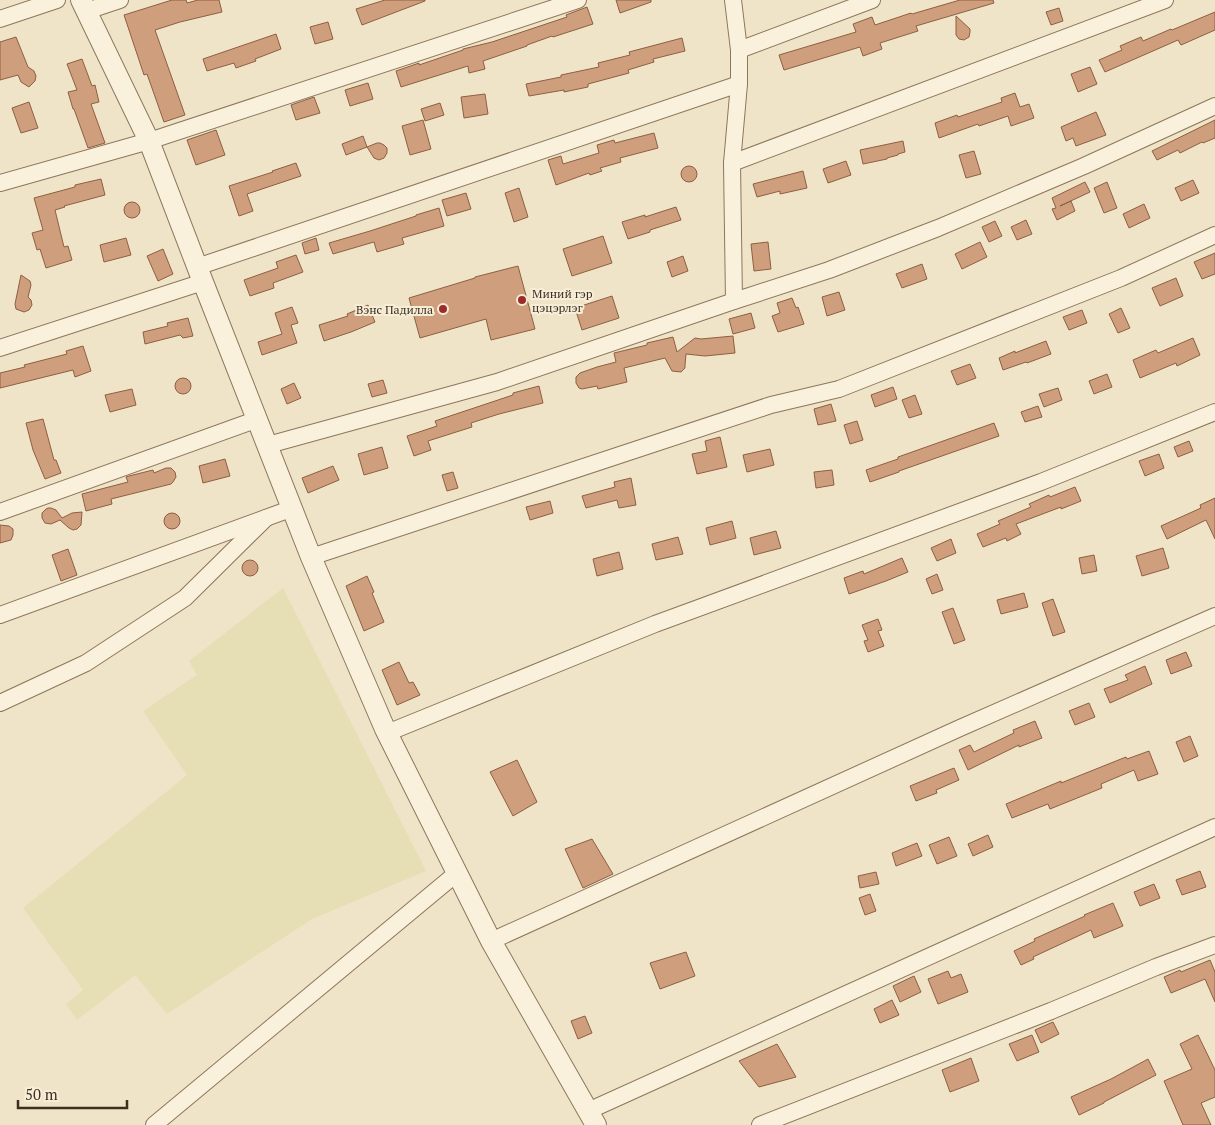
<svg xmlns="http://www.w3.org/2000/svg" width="1215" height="1125" viewBox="0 0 1215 1125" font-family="'PT Serif',serif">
<rect width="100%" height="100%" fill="#f0e4c8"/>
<!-- farmland -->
<polygon fill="#e6deb5" points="283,588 426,871 312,919 167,1014 135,975 77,1020 66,1004 83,990 23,908 187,775 143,711 197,675 189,661"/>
<!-- building -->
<g fill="#cf9f7d" stroke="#8d5f41">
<polygon points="172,0 186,0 187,3 198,0 219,0 222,12 180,22 155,30 185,115 164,122 147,74 144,75 124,15"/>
<polygon points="385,0 425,0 425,1 362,25 356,9"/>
<polygon points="616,0 651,0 651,2 620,13"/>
<polygon points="960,0 993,0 994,3 916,26 918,31 880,43 882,49 863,56 860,47 784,70 779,55 856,32 853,24 872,17 875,25 911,13 912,14"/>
<polygon points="587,7 593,24 553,37 552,36 527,45 527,46 483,61 485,69 469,73 468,66 401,87 396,71 419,63 419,65 463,50 463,49 492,42 567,17 566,15"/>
<polygon points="1059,8 1063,21 1051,25 1046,12"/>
<polygon points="1215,12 1215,30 1181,45 1178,40 1105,72 1099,60 1122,50 1120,46 1141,37 1143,41 1171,29 1172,30"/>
<polygon points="956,16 970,29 970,32 969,37 964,40 959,39 956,35"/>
<polygon points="328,22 333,39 315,44 310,27"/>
<polygon points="276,34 281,49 255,59 256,61 236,68 234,63 207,71 203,59"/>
<polygon points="16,37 28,67 34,71 36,76 35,81 29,87 21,82 18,75 0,80 0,42"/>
<polygon points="682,38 685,51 653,59 654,62 628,70 629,73 588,84 588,87 564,92 564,90 529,96 526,84 561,77 561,75 599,67 598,63 630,55 629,52"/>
<polygon points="82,59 92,86 95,85 99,102 91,104 105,143 88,148 74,109 73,109 68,92 77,90 67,64"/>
<polygon points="1090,67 1097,84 1078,92 1071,74"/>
<polygon points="368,83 373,99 350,106 345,90"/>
<polygon points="1015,93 1020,107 1029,104 1034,118 1011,126 1008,116 979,126 978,124 939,138 935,123 957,115 958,117 1002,102 1001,98"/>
<polygon points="485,94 488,114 464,118 461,97"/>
<polygon points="314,97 320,113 296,120 291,105"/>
<polygon points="29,102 38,128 21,133 12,108"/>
<polygon points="440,103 444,115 425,121 421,109"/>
<polygon points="1096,112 1106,135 1076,146 1073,138 1066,141 1061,127"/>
<polygon points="423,120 431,149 410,155 402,126"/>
<polygon points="1215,120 1215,138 1203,143 1202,142 1180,153 1178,150 1157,160 1152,151"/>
<polygon points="216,130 225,155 196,165 187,140"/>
<polygon points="654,133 658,148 620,158 621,162 600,168 602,171 590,175 589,173 556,185 548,160 561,156 563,164 599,153 597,145 614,140 615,143"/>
<polygon points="363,136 367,147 377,143 380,143 384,145 387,148 387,153 384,158 379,160 374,158 367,147 346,155 342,144"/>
<polygon points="903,141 905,152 898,154 898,155 887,158 887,159 863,164 860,150"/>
<polygon points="974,151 981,174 966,178 959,155"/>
<polygon points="846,161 851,175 828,183 823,169"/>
<polygon points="296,163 301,176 247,194 253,211 239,216 229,186 273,172 272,171"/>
<circle cx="689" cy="174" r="8"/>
<polygon points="803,171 807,188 780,194 780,191 757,197 753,184"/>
<polygon points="101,179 105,195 64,206 65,207 55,210 64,247 68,246 72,260 46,268 40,249 37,250 32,233 43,230 34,198 75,187 75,185"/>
<polygon points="1193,180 1199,193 1181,201 1175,188"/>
<polygon points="1085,182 1090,192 1060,206 1071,201 1075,211 1057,220 1052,209 1056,208 1052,198"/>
<polygon points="1107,182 1117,208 1104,213 1094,188"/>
<polygon points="519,188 528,217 514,222 505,193"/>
<polygon points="466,193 471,209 447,216 442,200"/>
<circle cx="132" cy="210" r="8"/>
<polygon points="1144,204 1150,218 1129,228 1123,214"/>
<polygon points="676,207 681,220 650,230 650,232 628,239 622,222 645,215 645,217"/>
<polygon points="439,208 444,226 402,238 404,244 377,252 374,242 333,254 329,243 370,231 416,216 416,215"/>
<polygon points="1026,220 1032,234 1017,240 1011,227"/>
<polygon points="995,221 1002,236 989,242 982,227"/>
<polygon points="603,236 612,263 572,276 563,249"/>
<polygon points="126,238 131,255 104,262 100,245"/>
<polygon points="316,238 319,250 305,254 302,243"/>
<polygon points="768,242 771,269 754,271 751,244"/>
<polygon points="980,242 987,257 962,269 955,254"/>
<polygon points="163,249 173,274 158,281 147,256"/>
<polygon points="1215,253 1215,274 1202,279 1194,262"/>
<polygon points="296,255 303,272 273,283 274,288 250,296 244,280 278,268 276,262"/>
<polygon points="683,256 688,271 672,277 667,262"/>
<polygon points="922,264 927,279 902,288 896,274"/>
<polygon points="518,266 535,329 491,340 486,319 420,338 409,298 475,278 475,277"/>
<polygon points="21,275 30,281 31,285 28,297 31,300 32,305 29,310 24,312 16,309 15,304"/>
<polygon points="1176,278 1183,296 1160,306 1152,288"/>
<polygon points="839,292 845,310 827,316 822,297"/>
<polygon points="612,296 619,318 582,330 575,308"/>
<polygon points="792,298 796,308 798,307 804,324 778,332 772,316 780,313 777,303"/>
<polygon points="368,305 375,322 351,332 324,341 319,325 348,316 347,314"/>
<polygon points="292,307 298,323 291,325 297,343 262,355 258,342 282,334 275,313"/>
<polygon points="1121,308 1130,328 1118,333 1109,314"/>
<polygon points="1082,310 1087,323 1069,330 1063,317"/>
<polygon points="751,313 755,328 733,334 729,319"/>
<polygon points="188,318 193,336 183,338 180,335 145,344 143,332 168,326 167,323"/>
<polygon points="733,336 735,353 705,356 686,354 685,365 685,368 681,372 672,371 665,358 624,368 627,382 598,389 597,386 582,389 579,388 576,383 576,377 580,373 597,367 616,362 614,353 647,345 647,343 673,337 677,352 695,338 701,339"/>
<polygon points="1193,338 1200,355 1177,366 1176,363 1140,378 1133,360 1156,350 1158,353"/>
<polygon points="1046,341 1051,354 1027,363 1026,362 1003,370 999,358 1015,351 1015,353"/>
<polygon points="83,346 91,371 75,377 73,370 0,388 0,373 25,367 24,365 67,354 66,351"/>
<polygon points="970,364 976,378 957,385 951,371"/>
<polygon points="1107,374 1112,387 1094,394 1089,381"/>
<circle cx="183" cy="386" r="8"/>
<polygon points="383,380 387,393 372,397 368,384"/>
<polygon points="294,383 301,398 287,404 281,389"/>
<polygon points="539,386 543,403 499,414 471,423 472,427 428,441 431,450 414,456 407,436 437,426 435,421 513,395 513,393"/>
<polygon points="893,387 897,399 875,407 871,395"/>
<polygon points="1058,388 1062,400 1044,407 1039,394"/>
<polygon points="132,389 136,405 110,412 105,395"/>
<polygon points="915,395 922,414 909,418 902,400"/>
<polygon points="831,404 836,421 818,425 814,409"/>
<polygon points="1038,406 1042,417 1025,422 1021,412"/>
<polygon points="43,419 54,460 56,460 61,473 45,479 33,450 26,423"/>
<polygon points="857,421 863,440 850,444 844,425"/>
<polygon points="994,423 999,436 899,471 899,472 870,482 866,470 898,459 898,457"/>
<polygon points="720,437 727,467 697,474 692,454 707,451 705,441"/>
<polygon points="1189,441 1193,451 1178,457 1174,447"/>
<polygon points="382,447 388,468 364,475 358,454"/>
<polygon points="770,449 774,465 747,472 743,455"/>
<polygon points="1159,454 1164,468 1145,476 1139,461"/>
<polygon points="225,459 230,476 203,483 199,466"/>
<polygon points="333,466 339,480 308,493 302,478"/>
<polygon points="166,468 171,468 175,472 176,477 173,482 171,484 111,499 112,504 86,511 82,494 128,482 126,477 129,476 153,470 154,473"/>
<polygon points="832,470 834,485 816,488 814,472"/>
<polygon points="453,472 458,488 447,491 442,475"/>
<polygon points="631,478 636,505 619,508 617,500 586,508 582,496 615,487 614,482"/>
<polygon points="1075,487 1081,501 1061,509 1061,507 1016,524 1021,534 1007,541 1006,538 983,547 977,534 1000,524 998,521 1031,507 1029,504 1049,495 1050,497"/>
<polygon points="1215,498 1215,539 1206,520 1167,539 1161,526 1201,508 1200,505"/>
<polygon points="550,501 553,513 530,520 526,507"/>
<polygon points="48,508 51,508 56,510 62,518 72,513 82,512 81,525 77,529 73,530 69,528 60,520 51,524 45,523 42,518 42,513 46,509"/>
<circle cx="172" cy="521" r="8"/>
<polygon points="732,521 736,538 710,545 706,528"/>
<polygon points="0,525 9,526 13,529 13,535 11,540 0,543"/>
<polygon points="776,531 781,548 754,555 750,538"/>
<polygon points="678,537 683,554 656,560 652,544"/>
<polygon points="951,539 956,553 937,561 931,548"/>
<polygon points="1163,548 1169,568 1142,576 1136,556"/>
<polygon points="68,549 77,575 61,581 52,555"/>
<polygon points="619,552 623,569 597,576 593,559"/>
<polygon points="1094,555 1097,571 1082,574 1079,558"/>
<polygon points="902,558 908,572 886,581 849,594 844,578 863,571 864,574"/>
<circle cx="250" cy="568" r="8"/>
<polygon points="937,574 943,590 932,594 926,579"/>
<polygon points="367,576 374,592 372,593 384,622 364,631 346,586"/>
<polygon points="1024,593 1028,607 1001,614 997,600"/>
<polygon points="1053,599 1065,632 1053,636 1042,603"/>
<polygon points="953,608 965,640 954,644 942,612"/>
<polygon points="878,619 882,630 878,631 884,646 868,652 864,641 868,640 862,625"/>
<polygon points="1186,652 1192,666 1171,674 1166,660"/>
<polygon points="399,662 409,683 413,682 420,695 397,705 382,670"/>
<polygon points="1145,666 1152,684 1110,703 1104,689 1128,680 1125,675"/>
<polygon points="1089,703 1095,717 1075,725 1069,711"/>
<polygon points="1035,721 1042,738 1019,747 1019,745 968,770 959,750 970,745 974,752 1014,733 1013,730"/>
<polygon points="1190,736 1198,756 1184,762 1176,742"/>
<polygon points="1149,751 1158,774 1138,781 1134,770 1101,784 1102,788 1050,809 1048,804 1012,818 1006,804 1061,781 1061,783 1126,757 1127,759"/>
<polygon points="517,760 537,802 513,816 490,772"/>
<polygon points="954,768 959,780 936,790 937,793 916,801 910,786"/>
<polygon points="988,835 993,847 973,856 968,844"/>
<polygon points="949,837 957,856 937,864 929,845"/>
<polygon points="592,839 613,874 583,888 565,849"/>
<polygon points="917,843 922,856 896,866 892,853"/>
<polygon points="1200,871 1206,887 1182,895 1176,880"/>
<polygon points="876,872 879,884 860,888 858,876"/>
<polygon points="1154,884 1160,898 1140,906 1134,892"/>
<polygon points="870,894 876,911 865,915 859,898"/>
<polygon points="1113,903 1123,926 1094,938 1091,930 1033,957 1034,959 1021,965 1014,951 1035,941 1034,939 1085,916 1084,915"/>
<polygon points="686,952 695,976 660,989 650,963"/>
<polygon points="1210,960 1215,972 1215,1002 1205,979 1171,993 1164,977 1180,970 1181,972"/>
<polygon points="948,971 951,978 961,974 968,992 938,1004 928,979"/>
<polygon points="914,976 921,992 900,1002 893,986"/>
<polygon points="892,1000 899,1015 880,1023 874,1009"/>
<polygon points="585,1016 592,1033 578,1039 571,1021"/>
<polygon points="1053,1022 1059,1034 1041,1043 1035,1030"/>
<polygon points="1032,1035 1039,1052 1017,1061 1009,1044"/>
<polygon points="1198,1035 1215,1070 1215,1097 1201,1103 1211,1125 1183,1125 1164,1081 1192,1069 1180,1044"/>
<polygon points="777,1044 796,1077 759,1087 739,1061"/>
<polygon points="971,1058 979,1081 950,1092 942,1070"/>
<polygon points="1148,1059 1156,1075 1104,1102 1104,1103 1079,1115 1071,1097 1111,1079"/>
</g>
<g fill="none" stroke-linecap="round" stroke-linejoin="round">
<defs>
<g id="minor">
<polyline points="733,0 739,50 739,84 732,163 734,301"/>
<polyline points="87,11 120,0"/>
<polyline points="0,19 57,0"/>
<polyline points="739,50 872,0"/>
<polyline points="732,163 1165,0"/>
<polyline points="0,183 149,141 578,0"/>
<polyline points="197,267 739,84"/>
<polyline points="0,348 203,282"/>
<polyline points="268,445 497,382 734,301 829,270 938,228 1084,166 1215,106"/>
<polyline points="0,512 258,419"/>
<polyline points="311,557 771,405 839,389 1121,278 1215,235"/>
<polyline points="0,615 293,508"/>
<polyline points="0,703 86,663 185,598 266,518"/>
<polyline points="387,733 655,624 1041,482 1215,412"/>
<polyline points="491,941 960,728 1215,616"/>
<polyline points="588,1111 1215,827"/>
<polyline points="154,1125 457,873"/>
<polyline points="760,1125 1051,1011 1156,967 1215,945"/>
</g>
<polyline id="tertiary" points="81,0 149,141 203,282 311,557 385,729 491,941 596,1125"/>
</defs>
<!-- minor casing -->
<use href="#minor" stroke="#8d765c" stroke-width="18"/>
<!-- tertiary casing -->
<use href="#tertiary" stroke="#8d765c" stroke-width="22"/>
<!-- minor -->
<use href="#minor" stroke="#faf1dc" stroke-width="16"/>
<!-- tertiary -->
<use href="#tertiary" stroke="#faf1dc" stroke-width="20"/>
</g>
<!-- markers -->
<g fill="#9e2a2b" stroke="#f7eed8" stroke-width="2">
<circle cx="522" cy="300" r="5"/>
<circle cx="443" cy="309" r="5"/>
</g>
<g text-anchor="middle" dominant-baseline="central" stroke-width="4" stroke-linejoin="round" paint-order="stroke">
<!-- poi labels -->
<g font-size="12" fill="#3d2e20" stroke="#f7eed8" text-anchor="start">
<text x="532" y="293">Миний гэр<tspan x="532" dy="14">цэцэрлэг</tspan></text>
<text x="433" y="309" text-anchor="end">Вэнс Падилла</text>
</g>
</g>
<!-- scale -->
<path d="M18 1100v8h109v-8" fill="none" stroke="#3d2e20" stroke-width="2.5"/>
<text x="25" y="1100" font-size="15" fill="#3d2e20" stroke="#f7eed8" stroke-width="4" paint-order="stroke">50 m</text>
</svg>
